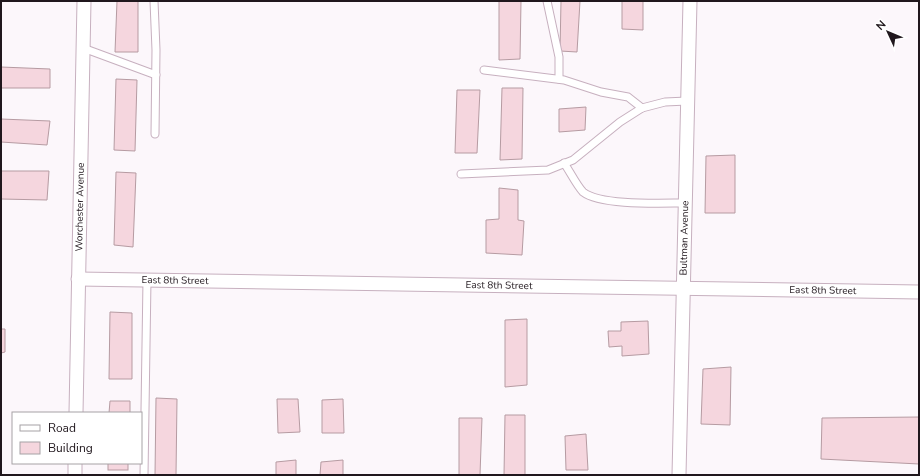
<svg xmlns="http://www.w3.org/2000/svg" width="920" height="476" viewBox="0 0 920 476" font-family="'Nunito Sans',sans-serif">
<rect width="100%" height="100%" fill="#fcf7fb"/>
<!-- building -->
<g fill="#f5d6de" stroke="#b69ba2">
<polygon points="117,1 138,1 138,52 115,52"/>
<polygon points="499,1 521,1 520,59 499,60"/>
<polygon points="561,1 580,1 577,52 560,51"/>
<polygon points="622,1 643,1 643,30 622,29"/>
<polygon points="1,67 50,69 50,88 1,88"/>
<polygon points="116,79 137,80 135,151 114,150"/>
<polygon points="502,88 523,88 522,159 500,160"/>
<polygon points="457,90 480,90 477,153 455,153"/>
<polygon points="586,107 585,130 559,132 559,109"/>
<polygon points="1,119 50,121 47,145 1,142"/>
<polygon points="735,155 735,213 705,213 706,156"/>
<polygon points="1,171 49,171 47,200 1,199"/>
<polygon points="116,172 136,173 133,247 114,245"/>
<polygon points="499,188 518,190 518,220 524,221 522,255 486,253 486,220 499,219"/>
<polygon points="110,312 132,313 132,379 109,379"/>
<polygon points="527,319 527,385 505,387 505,320"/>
<polygon points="648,321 649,354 622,356 622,346 609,347 608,331 621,331 621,322"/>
<polygon points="1,329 5,329 5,352 1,353"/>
<polygon points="731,367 730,425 701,424 703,369"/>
<polygon points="156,398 177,399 176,475 155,475"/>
<polygon points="277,399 298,399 300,432 278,433"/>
<polygon points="343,399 344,433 322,433 322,400"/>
<polygon points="110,401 130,401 130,413 109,413"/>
<polygon points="505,415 525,415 525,475 504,475"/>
<polygon points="919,417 919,464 821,459 822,418"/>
<polygon points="459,418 482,418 480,475 459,475"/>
<polygon points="586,434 588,470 566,470 565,436"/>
<polygon points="296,460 296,475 276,475 276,462"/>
<polygon points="343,460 343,475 320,475 321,462"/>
<rect x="108" y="463" width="20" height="7"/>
</g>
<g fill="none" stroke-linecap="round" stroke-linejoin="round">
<defs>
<g id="service">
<polyline points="154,1 156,50 155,134"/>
<polyline points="547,1 559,57 559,79"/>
<polyline points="83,48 156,75"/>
<polyline points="484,70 564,80 601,92 628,97 642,108"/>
<path d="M564 163C569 170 577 186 583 192 601 206 662 203 685 203"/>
<polyline points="461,174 548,170 573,160 620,122 642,108 665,102 687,101"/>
<polyline points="144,475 147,280"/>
</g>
<g id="minor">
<path id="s1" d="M78 279 919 292"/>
<path id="s2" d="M76 413 84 1"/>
<polyline points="75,475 75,463"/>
<path id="s3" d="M679 475 690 1"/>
</g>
</defs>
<!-- service casing -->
<use href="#service" stroke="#c7b0bf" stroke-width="9"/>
<!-- minor casing -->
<use href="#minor" stroke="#c7b0bf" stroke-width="15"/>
<!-- service -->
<use href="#service" stroke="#fff" stroke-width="7"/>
<!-- minor -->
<use href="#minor" stroke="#fff" stroke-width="13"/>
</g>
<g text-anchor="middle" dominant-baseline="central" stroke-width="3" stroke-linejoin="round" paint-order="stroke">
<!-- street labels -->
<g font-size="10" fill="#20171d" stroke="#fff">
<text stroke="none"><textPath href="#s2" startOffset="206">Worchester Avenue</textPath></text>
<text stroke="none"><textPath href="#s3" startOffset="237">Bultman Avenue</textPath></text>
<text stroke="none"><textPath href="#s1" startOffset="97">East 8th Street</textPath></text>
<text stroke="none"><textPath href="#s1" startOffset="421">East 8th Street</textPath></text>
<text stroke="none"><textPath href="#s1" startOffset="745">East 8th Street</textPath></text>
</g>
</g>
<!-- border -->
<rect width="920" height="476" fill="none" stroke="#20171d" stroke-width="4"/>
<!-- legend -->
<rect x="12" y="412" width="130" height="52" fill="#ffffff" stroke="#a6a2a5"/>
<rect x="20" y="425" width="20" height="6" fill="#ffffff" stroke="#a6a2a5"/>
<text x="48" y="432" font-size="12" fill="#20171d">Road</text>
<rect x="20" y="442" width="20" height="12" fill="#f5d6de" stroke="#a6a2a5"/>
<text x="48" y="452" font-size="12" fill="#20171d">Building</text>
<!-- north arrow -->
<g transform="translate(888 32) rotate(314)" stroke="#ffffff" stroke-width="3" paint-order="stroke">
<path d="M0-3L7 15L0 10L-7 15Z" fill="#20171d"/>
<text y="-6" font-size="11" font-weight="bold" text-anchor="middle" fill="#20171d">N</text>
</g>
</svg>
